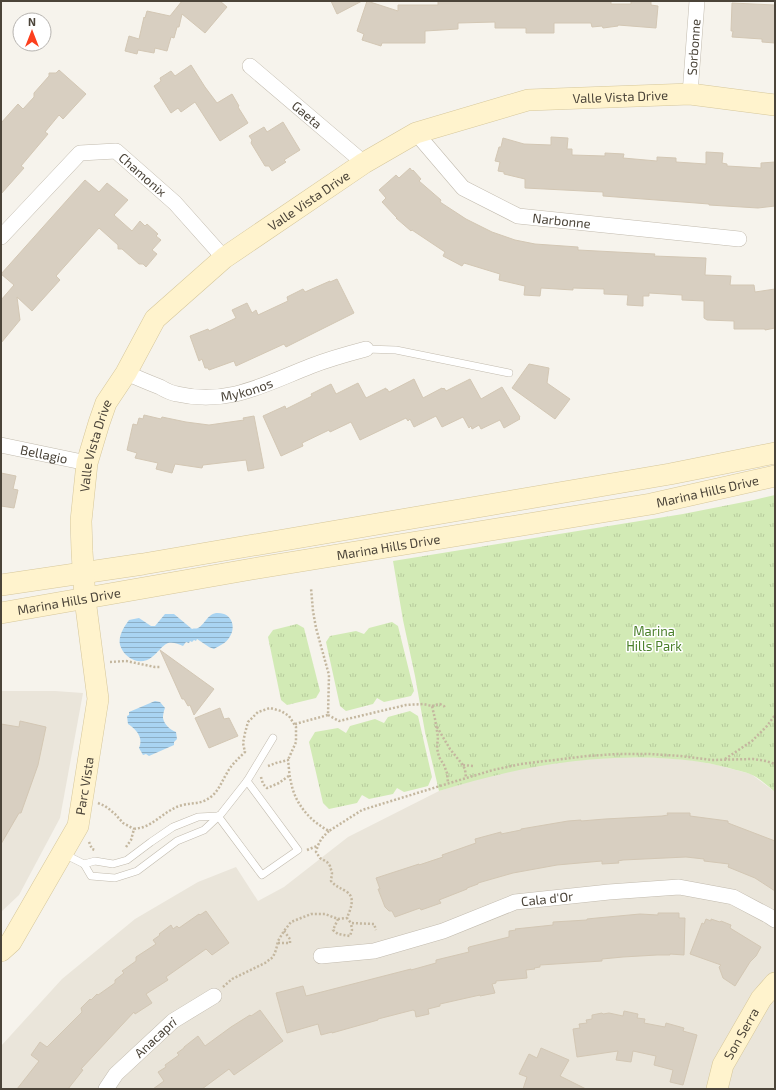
<svg xmlns="http://www.w3.org/2000/svg" width="776" height="1090" viewBox="0 0 776 1090" font-family="'Exo 2',sans-serif">
<defs>
<pattern id="park-tufts" width="24" height="20" patternUnits="userSpaceOnUse"><rect width="24" height="20" fill="#d2eab5"/><path d="M3 7l-1-3M5 7V3M7 7l1-3M15 17l-1-3M17 17v-4M19 17l1-3" fill="none" stroke="#b6ca9c"/></pattern>
<pattern id="water-rules" width="6" height="5" patternUnits="userSpaceOnUse"><rect width="6" height="5" fill="#a9d4f2"/><path d="M0 2.5h6" fill="none" stroke="#8caec5"/></pattern>
</defs>
<rect width="100%" height="100%" fill="#f6f3ec"/>
<!-- residential -->
<g fill="#eae5da">
<polygon points="1,691 55,691 83,693 60,818 19,895 1,912"/>
<polygon points="622,757 660,758 691,760 717,765 751,774 775,792 775,1089 1,1089 1,1046 62,979 135,919 198,882 236,867 258,901 284,887 348,837 439,791 474,780 504,772 537,765 579,760"/>
</g>
<!-- park -->
<g fill="url(#park-tufts)">
<path d="M775 495V792C768 786 758 777 750 774 746 772 740 771 736 770 715 764 694 760 673 759 592 753 516 767 439 791L425 732 415 676 403 620 393 561 683 514 754 500Z"/>
<polygon points="392,622 398,626 414,691 411,696 384,702 377,698 373,704 346,711 340,706 326,642 330,636 356,631 364,634 369,628"/>
<polygon points="297,624 304,628 320,691 316,698 287,705 281,700 268,637 273,630"/>
<polygon points="410,711 418,716 432,777 428,786 404,792 397,788 393,794 369,799 362,795 357,803 329,809 323,803 309,742 315,732 338,728 346,733 350,726 375,719 384,723 388,717"/>
</g>
<!-- water -->
<g fill="url(#water-rules)">
<path d="M165 614H174L192 629C194 628 196 629 198 628 207 623 208 609 224 614 234 618 235 630 229 638 226 643 219 646 214 649L209 647 197 639 196 641 194 640 192 642 190 641 189 643 186 642 183 646C178 644 174 642 168 643 161 646 158 653 152 657 140 667 124 658 120 645 118 636 124 627 129 620L139 618 151 626H155Z"/>
<path d="M155 701 160 702 165 708C164 710 163 715 163 718 164 724 170 730 176 732L177 739 174 742V745L149 756 146 754 143 755 139 748C144 738 136 729 128 724L127 716 129 715V712Z"/>
</g>
<!-- building -->
<g fill="#d8cfc1" stroke="#d3c7b4">
<polygon points="182,1 220,1 227,7 205,33 182,14 179,27 177,27 174,38 171,37 167,51 155,48 154,53 138,50 137,54 125,51 129,36 139,39 144,17 145,18 147,11 170,16"/>
<polygon points="331,1 362,1 337,14"/>
<polygon points="367,1 398,11 398,5 438,5 438,1 611,1 611,4 631,4 631,1 651,1 651,5 658,6 656,28 618,25 618,26 603,28 602,26 592,27 591,23 554,23 554,33 526,33 526,28 495,28 495,22 458,23 458,29 425,31 425,43 382,43 381,46 362,40 364,34 357,31"/>
<polygon points="732,3 775,5 775,43 762,42 762,39 732,37 733,31 731,31"/>
<polygon points="191,65 205,87 217,103 232,94 239,106 238,107 248,123 220,141 195,102 181,112 178,108 171,113 154,86 161,81 160,78 171,71 175,76"/>
<polygon points="59,70 86,94 63,119 59,115 45,132 48,134 21,166 24,168 1,194 1,123 18,104 23,109 34,97 34,93 49,76 49,73 56,73"/>
<polygon points="283,122 300,150 284,160 286,162 272,171 269,166 265,166 251,143 252,140 249,136 264,127 267,132"/>
<polygon points="551,137 568,138 567,149 572,149 572,155 605,156 605,153 624,154 623,158 657,161 657,157 676,158 676,162 706,164 706,152 723,153 722,163 727,164 727,166 761,168 761,163 775,162 775,206 758,208 709,205 709,204 683,202 603,196 603,192 525,188 525,179 504,174 504,172 498,171 500,162 495,161 499,147 501,147 503,138 524,144 551,145"/>
<polygon points="410,168 412,171 413,170 421,179 419,181 441,200 440,202 466,219 492,232 515,240 535,244 578,247 578,250 655,254 654,256 706,258 705,275 731,276 730,285 754,285 755,292 775,289 775,328 765,330 765,329 734,329 734,321 707,320 704,318 704,301 682,300 682,295 649,293 649,296 643,296 643,306 627,305 628,295 604,294 604,289 573,288 573,290 541,288 540,296 524,295 525,286 499,280 500,274 464,263 462,266 443,256 445,252 412,230 411,231 396,218 397,218 382,202 386,198 379,190 396,175 399,178"/>
<polygon points="85,180 99,192 107,183 128,200 114,215 132,231 140,221 145,226 147,224 158,234 156,236 161,240 152,250 157,254 146,267 143,264 139,264 122,249 118,249 118,245 99,228 56,276 60,280 32,311 17,297 20,320 1,343 1,300 14,285 1,274"/>
<polygon points="337,279 354,313 286,347 284,344 236,366 234,361 209,370 208,368 205,368 202,359 199,361 190,336 208,329 209,331 236,318 232,310 247,303 252,313 256,310 258,315 288,301 287,297 303,289 305,292 330,281 330,282"/>
<polygon points="529,364 549,368 547,383 570,399 555,419 512,388"/>
<polygon points="414,379 423,398 442,388 443,389 444,388 446,391 470,379 481,399 502,387 520,417 519,418 520,419 504,428 500,420 481,429 479,425 472,429 471,426 469,428 463,417 442,427 436,416 414,427 410,419 408,421 406,418 360,440 351,422 330,432 329,430 302,443 303,446 281,456 263,416 285,406 286,409 312,396 311,394 331,384 336,394 358,383 366,398 386,388 386,390 387,389 389,392"/>
<polygon points="144,415 161,419 162,417 186,422 209,425 244,420 243,418 254,416 264,468 248,471 246,460 203,465 202,468 175,464 172,473 156,469 158,463 135,458 137,453 127,450 133,424 137,425 139,418 143,419"/>
<polygon points="1,473 16,476 13,489 18,490 14,508 1,506"/>
<polygon points="160,650 214,689 194,715 190,705 188,706 184,699 182,699"/>
<polygon points="220,708 224,719 229,718 238,736 209,748 195,718"/>
<polygon points="20,721 46,727 38,765 21,813 19,813 1,844 1,724 19,727"/>
<polygon points="667,813 690,813 690,816 728,821 728,823 775,841 775,891 755,878 728,867 729,864 704,861 704,859 686,857 623,860 618,861 619,863 602,864 602,861 557,865 513,873 478,883 478,884 467,888 467,889 439,900 441,903 421,910 420,908 395,917 392,911 389,911 385,907 378,889 380,889 376,878 419,864 419,865 443,857 442,855 476,843 475,839 501,832 501,834 521,830 521,829 568,821 581,820 581,821 605,819 662,816 668,815"/>
<polygon points="206,911 229,943 212,955 206,949 166,977 168,980 146,994 152,1003 135,1014 134,1012 81,1069 83,1070 68,1089 17,1089 39,1061 31,1055 40,1042 47,1047 82,1012 81,1008 90,999 91,1000 97,994 98,995 115,983 115,980 124,973 122,971 136,961 136,957 156,944 153,940 160,935 159,934 171,925 173,929 177,926 179,928 199,914 200,915"/>
<polygon points="658,913 679,913 679,918 685,918 684,955 670,954 670,955 657,955 623,957 602,959 602,961 540,965 540,967 534,968 535,969 526,970 527,978 496,981 496,983 492,984 495,993 480,996 480,995 440,1004 440,1006 428,1009 429,1014 416,1017 415,1011 413,1010 378,1019 378,1020 332,1033 332,1032 321,1035 318,1024 287,1033 276,993 303,986 306,996 411,969 411,970 436,963 436,960 469,952 468,948 469,947 509,937 509,931 516,930 515,929 553,925 553,922 587,920 587,919 597,918 640,914 658,915"/>
<polygon points="706,919 711,921 711,919 720,922 721,921 731,925 730,928 761,947 756,956 750,962 735,986 723,978 719,967 721,965 690,954 702,923 704,924"/>
<polygon points="260,1010 283,1041 234,1075 229,1069 202,1089 153,1089 164,1081 158,1072 166,1067 165,1065 179,1055 177,1053 184,1048 184,1047 198,1036 205,1046 231,1027 250,1015 251,1016"/>
<polygon points="624,1011 638,1014 637,1018 645,1019 644,1023 665,1027 666,1023 684,1028 683,1031 697,1035 683,1085 670,1082 673,1070 654,1065 656,1056 633,1051 631,1062 616,1060 618,1051 577,1057 573,1029 580,1028 579,1024 587,1023 586,1020 592,1019 592,1015 602,1013 603,1014 609,1013 623,1016"/>
<polygon points="541,1048 569,1060 560,1076 586,1089 523,1089 527,1077 519,1074 529,1054 537,1058"/>
</g>
<g fill="none" stroke-linecap="round" stroke-linejoin="round">
<defs>
<g id="lane">
<polyline points="366,349 396,350 509,373"/>
<polyline points="218,816 262,875 298,850 247,781"/>
<polyline points="64,854 84,864 91,876 115,878 137,871 177,841 204,830 221,814 247,781 273,738"/>
<polyline points="84,864 95,861 113,864 127,860 151,842 173,827 198,817 218,816"/>
</g>
<g id="street">
<path id="s1" d="M250 66 364 163"/>
<path id="s2" d="M690 94 697 1"/>
<path id="s3" d="M416 133 463 188 518 216 739 239"/>
<path id="s4" d="M1 237 80 153 116 151 175 203 224 258"/>
<path id="s5" d="M126 373C138 378 149 383 160 387 165 390 171 393 177 394 228 406 265 384 311 366 329 359 347 354 366 349"/>
<path id="s6" d="M1 445 87 463"/>
<path id="s7" d="M321 956 374 951 443 931 515 902 609 892 679 887 733 897 769 916 775 920"/>
<path id="s8" d="M106 1089 116 1074 173 1021 214 996"/>
</g>
<g id="secondary">
<polyline points="1,585 143,564 670,474 775,453"/>
<path id="s9" d="M1 613 252 569 651 504 775 476"/>
<path id="s10" d="M1 951 11 942 78 826 98 699 85 599 82 551 81 521 87 463 99 423 106 403 126 373 155 319 224 258 364 163 416 133 528 100 690 94 775 105"/>
<path id="s11" d="M717 1089 723 1065 761 999 775 983"/>
</g>
</defs>
<!-- lane casing -->
<use href="#lane" stroke="#c2bbae" stroke-width="8"/>
<!-- street casing -->
<use href="#street" stroke="#c2bbae" stroke-width="16"/>
<!-- secondary casing -->
<use href="#secondary" stroke="#d6c79b" stroke-width="22"/>
<!-- path -->
<g stroke="#c4b79f" stroke-width="2.5" stroke-dasharray="2 2" stroke-linecap="butt">
<polyline points="110,662 126,661 155,667 161,667"/>
<polyline points="432,706 440,704 444,706 445,708"/>
<polyline points="328,715 339,721 406,705 423,704 432,706 435,719 438,737 437,748 439,757 444,765 447,773 448,783"/>
<polyline points="295,724 328,715 329,675 316,628 313,611 311,588"/>
<polyline points="437,727 450,749 462,764 465,769 466,778"/>
<polyline points="725,759 752,741 767,726 775,715"/>
<polyline points="463,765 473,766"/>
<path d="M268 766 276 763 288 760C289 767 289 775 291 782 295 804 310 821 329 831L362 810 453 782 493 770 521 764 587 756 618 754H649L681 756 712 760 753 759 766 761 775 764"/>
<polyline points="261,777 263,784 267,788 279,783 290,775"/>
<polyline points="98,803 105,806 109,809 115,814 123,823 134,829"/>
<path d="M329 831C322 837 318 843 316 852L320 858 327 862 330 866 332 873 331 881C336 887 341 888 347 892 356 898 350 910 347 918L351 923 374 924 376 930"/>
<polyline points="89,842 92,849 95,850"/>
<path d="M126 847 131 840 134 829C138 828 142 828 146 826 159 820 169 808 183 805 194 802 201 805 212 796 219 790 222 781 227 773 231 765 238 759 245 752L243 743 245 733 248 722 258 712 270 708 281 711 289 716 296 727V742L288 760"/>
<polyline points="307,850 317,846"/>
<polyline points="338,919 333,930 338,934 350,936 352,930 351,923"/>
<polyline points="278,943 290,943 290,939 284,931"/>
<polyline points="223,987 232,979 265,963 273,957 276,950 278,941 284,931 291,922 311,914 325,914 338,919 347,918"/>
</g>
<!-- lane -->
<use href="#lane" stroke="#fff" stroke-width="7"/>
<!-- street -->
<use href="#street" stroke="#fff" stroke-width="15"/>
<!-- secondary -->
<use href="#secondary" stroke="#fff3cd" stroke-width="21"/>
</g>
<g text-anchor="middle" dominant-baseline="central" stroke-width="3" stroke-linejoin="round" paint-order="stroke">
<!-- street labels -->
<g font-size="13" fill="#4b4439" stroke="#fff">
<text stroke="none"><textPath href="#s2" startOffset="47">Sorbonne</textPath></text>
<text stroke="none"><textPath href="#s10" startOffset="1204">Valle Vista Drive</textPath></text>
<text stroke="none"><textPath href="#s1" startOffset="75">Gaeta</textPath></text>
<text stroke="none"><textPath href="#s4" startOffset="187">Chamonix</textPath></text>
<text stroke="none"><textPath href="#s10" startOffset="868">Valle Vista Drive</textPath></text>
<text stroke="none"><textPath href="#s3" startOffset="178">Narbonne</textPath></text>
<text stroke="none"><textPath href="#s5" startOffset="126">Mykonos</textPath></text>
<text stroke="none"><textPath href="#s10" startOffset="532">Valle Vista Drive</textPath></text>
<text stroke="none"><textPath href="#s6" startOffset="44">Bellagio</textPath></text>
<text stroke="none"><textPath href="#s9" startOffset="717">Marina Hills Drive</textPath></text>
<text stroke="none"><textPath href="#s9" startOffset="393">Marina Hills Drive</textPath></text>
<text stroke="none"><textPath href="#s9" startOffset="69">Marina Hills Drive</textPath></text>
<text stroke="none"><textPath href="#s10" startOffset="188">Parc Vista</textPath></text>
<text stroke="none"><textPath href="#s7" startOffset="235">Cala d'Or</textPath></text>
<text stroke="none"><textPath href="#s11" startOffset="61">Son Serra</textPath></text>
<text stroke="none"><textPath href="#s8" startOffset="72">Anacapri</textPath></text>
</g>
<!-- park labels -->
<g font-size="13" fill="#4a7f2a" stroke="#fff">
<text x="654" y="631">Marina<tspan x="654" dy="15">Hills Park</tspan></text>
</g>
</g>
<!-- border -->
<rect width="776" height="1090" fill="none" stroke="#4b4439" stroke-width="4"/>
<!-- north arrow -->
<g transform="translate(32 32)"><circle r="19" fill="#ffffff" stroke="#b7b4b0"/>
<path d="M0-3L7 15L0 10L-7 15Z" fill="#fc3f1d"/>
<text y="-6" font-size="11" font-weight="bold" text-anchor="middle" fill="#4b4439">N</text>
</g>
</svg>
